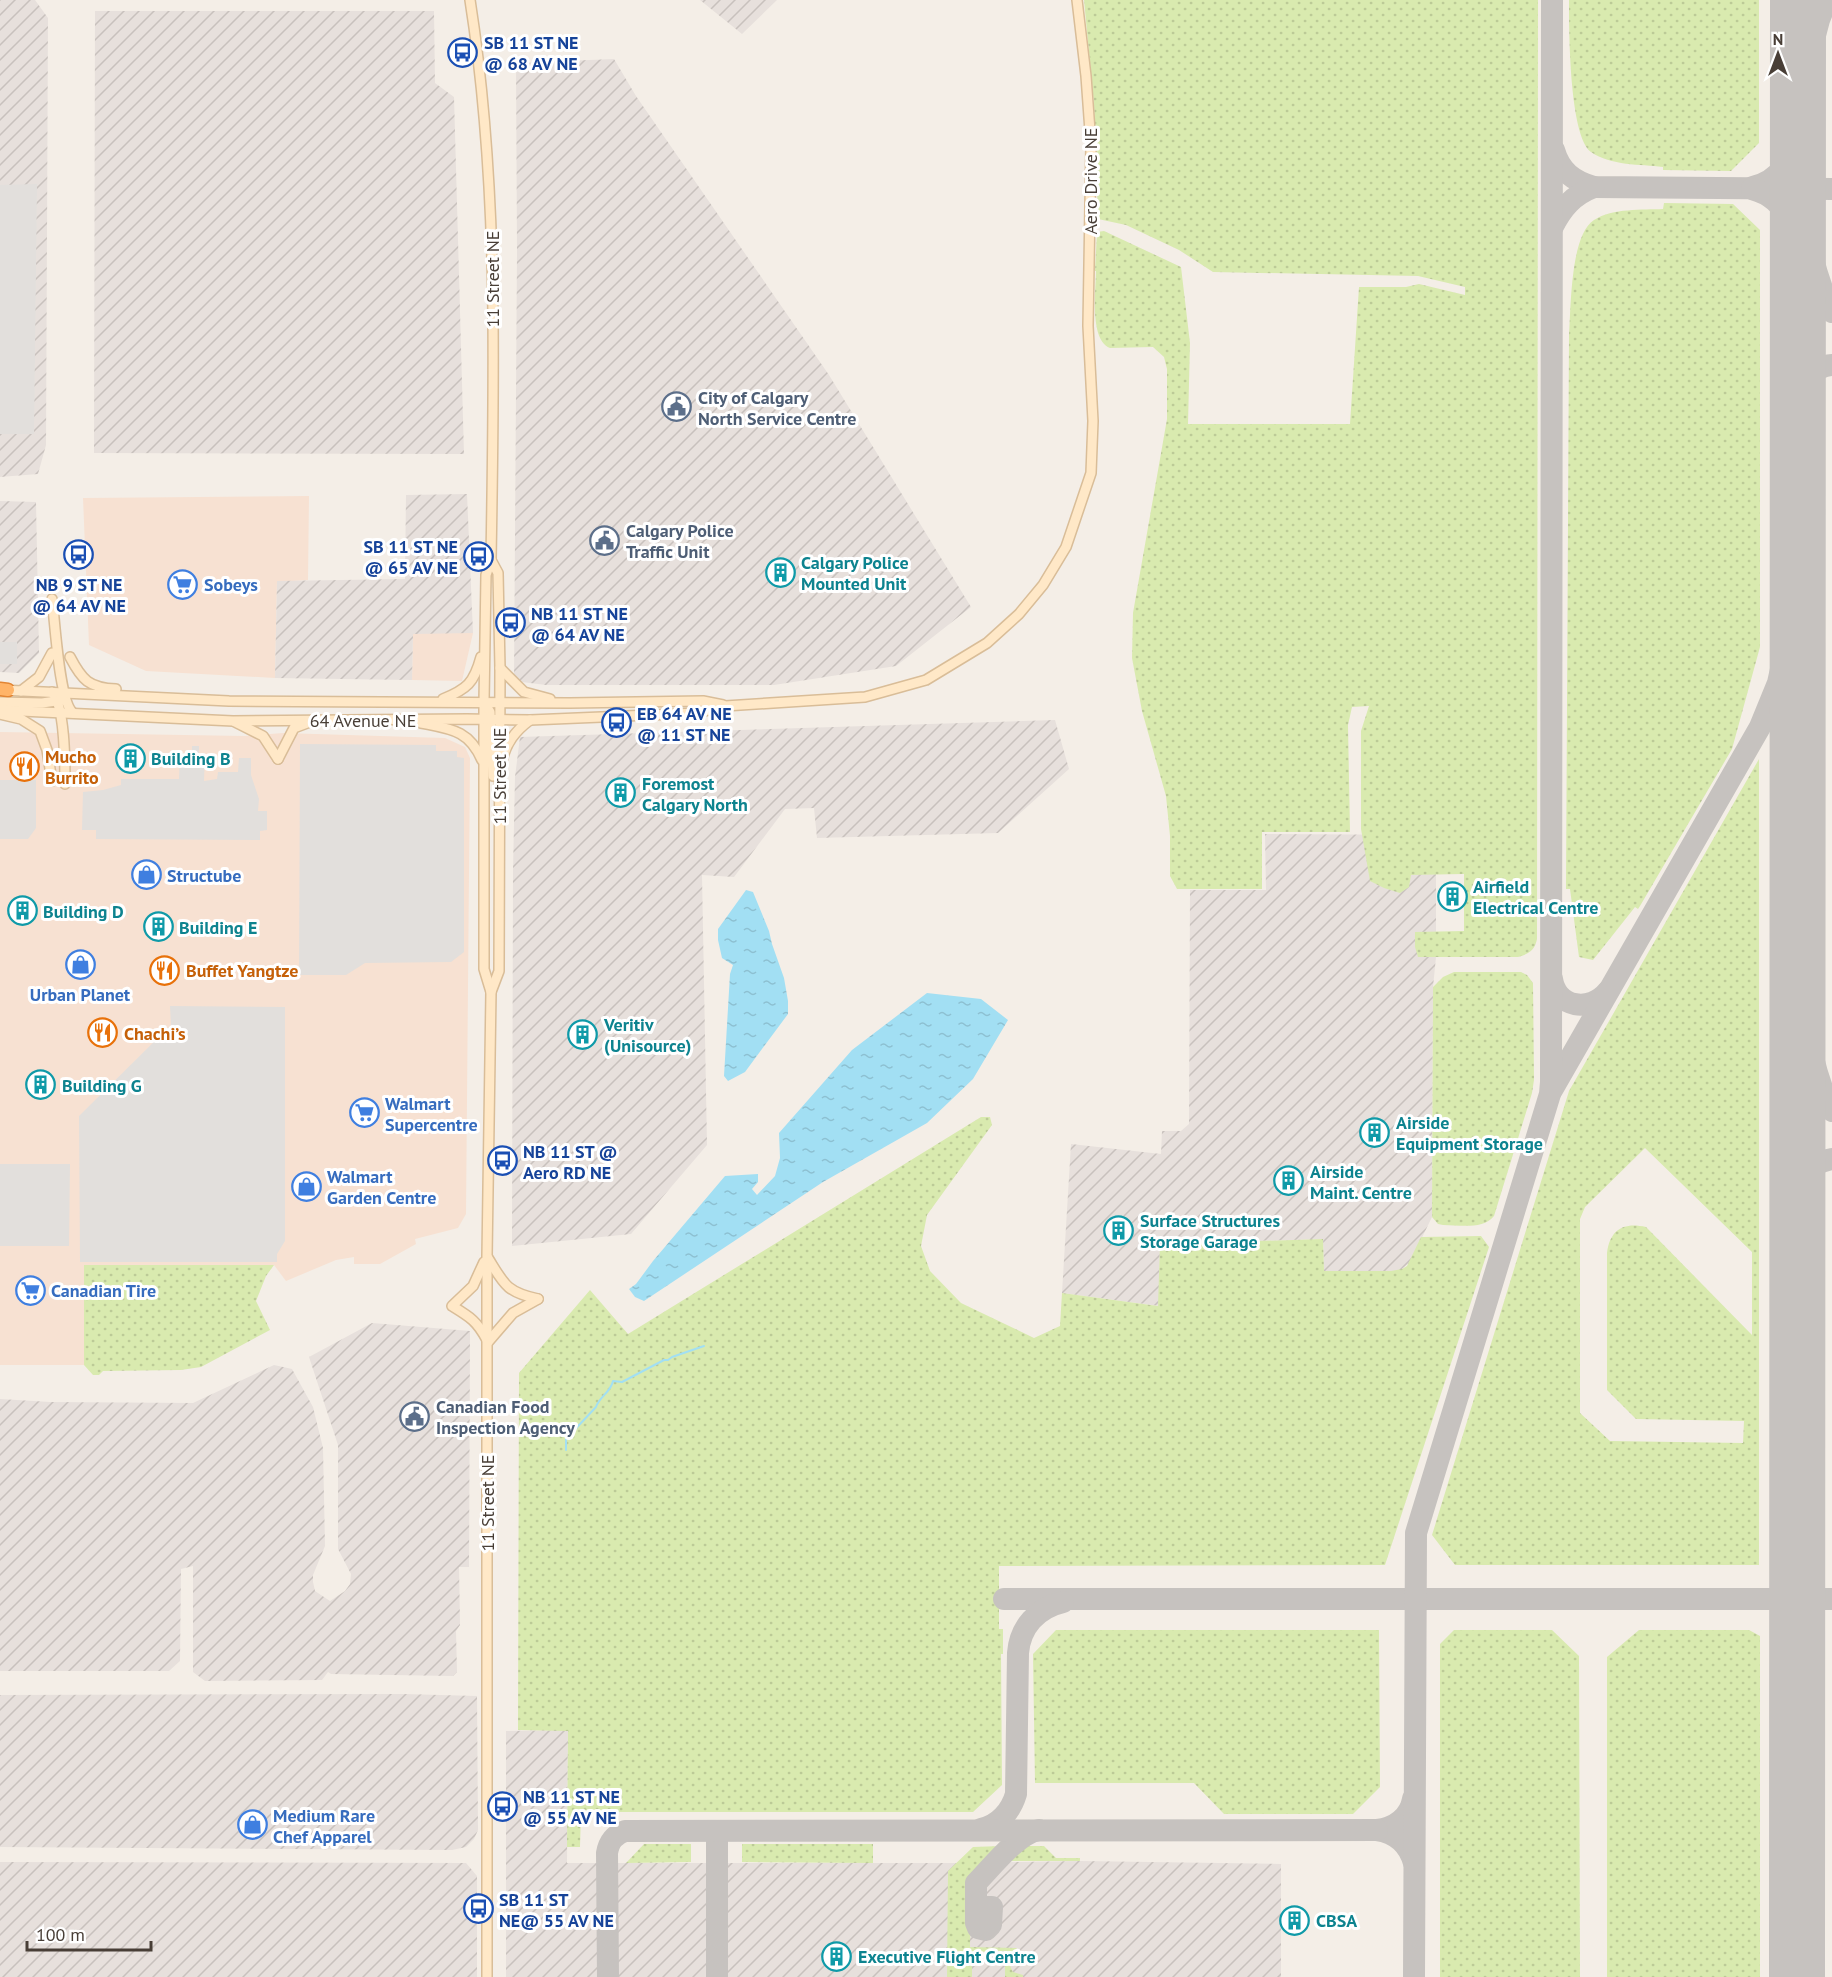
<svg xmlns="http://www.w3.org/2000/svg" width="1832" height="1977" viewBox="0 0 1832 1977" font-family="'PT Sans',sans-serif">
<defs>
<pattern id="industrial-furrows" width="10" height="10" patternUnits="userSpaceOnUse" patternTransform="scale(1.5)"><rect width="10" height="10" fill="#e7e0dc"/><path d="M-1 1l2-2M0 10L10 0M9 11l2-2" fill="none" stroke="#c8c1bd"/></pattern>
<pattern id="grass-dots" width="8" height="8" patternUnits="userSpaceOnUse" patternTransform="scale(1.5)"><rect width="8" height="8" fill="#d9eaaf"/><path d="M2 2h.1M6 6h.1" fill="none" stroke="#bcca97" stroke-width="1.8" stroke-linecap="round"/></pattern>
<pattern id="water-ripples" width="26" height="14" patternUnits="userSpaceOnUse" patternTransform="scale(1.5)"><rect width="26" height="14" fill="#a2dff3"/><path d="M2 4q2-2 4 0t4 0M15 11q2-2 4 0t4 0" fill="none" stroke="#8dc0d1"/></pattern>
</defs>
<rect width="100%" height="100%" fill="#f4eee7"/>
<!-- commercial -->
<g fill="#f7e1d2">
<polygon points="309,496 308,580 277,582 275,678 146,671 89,645 83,498"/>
<polygon points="413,633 473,633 462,681 412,680"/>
<polygon points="0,732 245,736 283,733 445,738 465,747 470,758 466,1214 458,1228 415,1239 416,1244 380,1264 354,1264 354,1257 336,1260 286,1281 274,1265 84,1265 84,1365 0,1365"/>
</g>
<!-- industrial -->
<g fill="url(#industrial-furrows)">
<polygon points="0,0 35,0 48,18 46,445 38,474 0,477"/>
<polygon points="700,0 777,0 742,34"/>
<polygon points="95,11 434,11 435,83 454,97 464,454 94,453"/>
<polygon points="614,59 636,96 829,375 971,607 896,666 774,685 546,685 514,681 517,252 516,63"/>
<polygon points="467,494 473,633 413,634 412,680 275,678 277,581 405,579 406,495"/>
<polygon points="0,501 36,502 39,653 19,673 0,672"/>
<polygon points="1055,720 1069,769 998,833 817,838 814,808 785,809 734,877 702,875 707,1145 631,1234 512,1246 513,871 515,777 520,737"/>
<polygon points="1265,834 1436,835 1436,957 1433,987 1432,1217 1410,1262 1402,1269 1397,1271 1324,1271 1323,1239 1160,1244 1159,1306 1062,1293 1071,1144 1161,1154 1162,1131 1181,1131 1189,1124 1190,890 1266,890"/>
<polygon points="372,1323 470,1331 469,1567 459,1567 460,1625 456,1631 457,1672 453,1676 331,1674 328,1672 322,1680 205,1681 193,1672 193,1566 181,1569 180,1661 169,1671 0,1671 0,1399 50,1402 193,1403 274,1365 292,1369 313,1407 323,1448 325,1546 313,1575 313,1582 315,1591 330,1601 345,1591 350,1584 351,1574 338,1549 338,1445 309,1357"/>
<polygon points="404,1694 477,1696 478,1830 474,1839 466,1847 452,1850 0,1847 0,1695"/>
<polygon points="568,1730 567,1863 956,1863 1080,1861 1281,1864 1281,1977 506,1977 506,1731"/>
<polygon points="0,1862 466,1863 477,1876 477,1977 0,1977"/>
</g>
<!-- grass -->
<g fill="url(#grass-dots)" fill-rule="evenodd">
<path d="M1084 0H1538L1537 939C1535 950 1529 954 1518 957H1418L1415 947V932L1464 931V874L1411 875 1409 887 1400 893 1384 888 1370 881 1361 829V731L1369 706 1352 707 1348 725 1350 832H1262V889H1177L1170 876V836L1166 796 1142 711 1132 658 1133 613 1167 419V369L1164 357 1153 347 1110 348C1089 340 1096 290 1096 271H1095L1097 232 1104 231 1181 267 1190 343 1188 424H1350L1359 287H1406L1419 284 1465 295V287L1418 276 1213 272 1179 250 1126 225 1098 219 1094 104Z"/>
<path d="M1569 0H1759V143L1731 171 1663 170V167C1640 164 1611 166 1591 152 1569 136 1569 28 1569 0Z"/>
<path d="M1664 203 1733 204 1760 230V647L1732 749 1640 906 1638 909 1635 907 1593 960 1579 957 1570 889H1566L1569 336C1571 309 1570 235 1594 220 1613 208 1642 210 1663 209Z"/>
<path d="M1759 759V1565H1455L1432 1535 1569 1091ZM1645 1148 1752 1252V1335L1646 1227C1624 1222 1610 1229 1607 1253V1390L1636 1419 1744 1421 1743 1443 1610 1441 1580 1413V1219L1585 1207Z"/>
<path d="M1454 972H1521L1527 975 1533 983 1534 1080 1532 1093 1494 1216C1483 1230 1459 1225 1443 1225L1438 1224 1432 1217 1433 987 1443 977Z"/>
<polygon points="981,1117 990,1117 992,1125 927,1215 921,1246 930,1271 961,1303 1034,1338 1060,1326 1062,1293 1158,1306 1160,1244 1323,1239 1324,1271 1391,1271 1402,1269 1407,1266 1421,1237 1481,1236 1489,1247 1385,1565 999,1566 999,1629 1003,1629 1003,1654 1001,1654 1002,1785 973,1812 581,1812 580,1847 567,1847 568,1731 518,1730 519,1373 590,1290 628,1334"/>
<polygon points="84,1265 274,1265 266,1276 256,1301 270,1330 201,1367 181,1370 103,1371 99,1375 93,1375 84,1365"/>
<polygon points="1056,1630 1379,1630 1380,1787 1353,1814 1224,1814 1194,1783 1035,1783 1033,1654"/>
<polygon points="1454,1630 1552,1630 1579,1656 1580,1977 1440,1977 1440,1644"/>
<polygon points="1639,1630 1749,1630 1760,1636 1760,1977 1607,1977 1607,1657"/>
<polygon points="644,1844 691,1844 691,1862 626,1863"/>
<polygon points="742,1844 873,1844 873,1863 742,1862"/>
<path d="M1001 1846V1850L971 1880 970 1947 1017 1948C1012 1957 1006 1960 1013 1972L1023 1975V1977H1005V1951L979 1952V1962L972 1963V1977H947L948 1871 973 1847Z"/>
<polygon points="1020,1846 1044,1846 1056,1858 1080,1858 1080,1861 1006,1861"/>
</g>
<!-- parking -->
<g fill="#e2dfdc">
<polygon points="37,184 34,434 0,434 0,185"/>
<rect x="0" y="642" width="17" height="22"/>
<polygon points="300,744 436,745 436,751 457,751 457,757 464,758 464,952 451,962 365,963 346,975 299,975"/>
<polygon points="192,746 199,746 199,753 205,753 204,781 217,779 218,772 238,772 239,758 251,758 251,775 259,799 258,811 267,811 267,830 260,831 260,840 96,839 96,830 82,830 83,792 103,790 121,785 121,779 179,779 180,753 192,753"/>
<polygon points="0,780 36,780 36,828 28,839 0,839"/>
<polygon points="170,1006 285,1007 285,1241 277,1254 277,1262 80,1262 79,1116 171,1025"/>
<polygon points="0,1164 70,1164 69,1246 0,1246"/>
</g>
<!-- water -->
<g fill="url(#water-ripples)">
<polygon points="746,890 753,892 769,931 772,944 784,978 788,1001 788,1014 745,1072 728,1081 724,1076 730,974 733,965 722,958 718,940 718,929"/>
<polygon points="927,993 981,999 1008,1020 973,1079 927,1123 823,1182 644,1301 635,1297 629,1289 636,1284 653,1261 725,1176 758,1174 758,1182 752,1189 757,1195 775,1176 780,1158 779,1133 852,1050"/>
</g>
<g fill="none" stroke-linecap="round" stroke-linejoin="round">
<!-- stream -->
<path stroke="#a2dff3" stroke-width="2" d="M566 1450V1439L596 1407C599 1397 611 1392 613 1381L622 1382 664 1360H668L672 1357 704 1346"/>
<!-- taxiway -->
<g stroke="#c6c2bf" stroke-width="22">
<polyline points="1798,100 1819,20 1827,0"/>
<path d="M1554 150C1560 171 1573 181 1594 187L1832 189"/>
<path d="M1798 170C1804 218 1810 267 1832 312"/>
<path d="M1753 187C1781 180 1791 159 1798 134"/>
<path d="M1752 189C1779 196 1792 217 1796 243"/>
<path d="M1552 228C1562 208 1573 195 1594 187"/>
<path d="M1798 402C1804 385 1811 366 1832 365"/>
<path d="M1797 972C1805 1016 1811 1071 1832 1111"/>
<path d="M1552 979C1557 1008 1590 1013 1608 991"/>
<polyline points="1552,1090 1760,727 1778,683 1798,593"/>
<path d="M1797 1213C1801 1185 1800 1165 1832 1159"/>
<polyline points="1004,1599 1832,1599"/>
<path d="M1413 1799C1410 1817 1395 1828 1377 1830 1397 1833 1409 1844 1414 1863"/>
<path d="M981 1829C999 1825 1011 1811 1016 1794L1018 1653C1020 1627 1037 1608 1063 1602"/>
<polyline points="717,1831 717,1977"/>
<path d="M976 1902 980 1907H992L991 1925 986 1930 978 1928 976 1923V1883C992 1867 1017 1834 1039 1830"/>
<path d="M608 1977 607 1853C609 1841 614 1835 625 1831L1377 1830"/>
<polyline points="1414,1977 1416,1533 1550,1094 1551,1082 1552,0"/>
</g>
<!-- runway -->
<polyline stroke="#c6c2bf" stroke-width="56" points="1797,1977 1798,0"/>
<defs>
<g id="secondary">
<path d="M470 0C499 185 494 373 491 560L486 575 484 702V969L491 992 487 1256V1977"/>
<polyline points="491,560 498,573 500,668 499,971 491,992"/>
<path d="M52 599C55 620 59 702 73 713"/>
<path d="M70 657C82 680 89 688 116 689"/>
<polyline points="500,668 524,692 550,699"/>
<polyline points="2,690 229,701 570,703 703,701 723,705"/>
<polyline points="21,691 39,677 52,653"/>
<path d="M52 692C65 706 65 763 65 784"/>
<path d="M443 699C467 689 474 683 481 657"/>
<polyline points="0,702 42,703 63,700"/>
<polyline points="484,702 490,712 493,776"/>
<polyline points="0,710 233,721 467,719 530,720 697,713 725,706 865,697 926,680 987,643 1019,614 1043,585 1066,547 1091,473 1093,421 1088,326 1091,145 1086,76 1077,0"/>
<polyline points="0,714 21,719 40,731 47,750 52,781"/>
<polyline points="235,722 263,736 278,759"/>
<path d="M421 723C451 729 469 730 482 760"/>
<polyline points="278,759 294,728 310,722"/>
<path d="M502 761C506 743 515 731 530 720"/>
<path d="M488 1258C504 1284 506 1292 538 1299"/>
<path d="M484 1262 473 1286 452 1306C470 1317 477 1321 487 1340"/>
<polyline points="488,1342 513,1313 538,1299"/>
</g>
<polyline id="highway" points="0,689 8,690"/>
</defs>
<!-- secondary casing -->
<use href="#secondary" stroke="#d9bd98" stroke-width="12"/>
<!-- highway casing -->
<use href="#highway" stroke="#e28533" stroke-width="15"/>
<!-- secondary -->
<use href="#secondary" stroke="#ffe8c7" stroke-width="9"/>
<!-- highway -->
<use href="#highway" stroke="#ffb468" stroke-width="12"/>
</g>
<!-- icons -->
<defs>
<symbol id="bus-ring" viewBox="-11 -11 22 22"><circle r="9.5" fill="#fff" stroke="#1a4fb4" stroke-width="1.5"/><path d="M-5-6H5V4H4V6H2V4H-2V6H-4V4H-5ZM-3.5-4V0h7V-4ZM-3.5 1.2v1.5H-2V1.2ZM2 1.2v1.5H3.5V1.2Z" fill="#1a4fb4"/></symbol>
<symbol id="civic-ring" viewBox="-11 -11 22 22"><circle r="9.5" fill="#fff" stroke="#5c6f8a" stroke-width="1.5"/><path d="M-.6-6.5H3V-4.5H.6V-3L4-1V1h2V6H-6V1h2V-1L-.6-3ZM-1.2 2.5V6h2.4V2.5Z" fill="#5c6f8a"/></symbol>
<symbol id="building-ring" viewBox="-11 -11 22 22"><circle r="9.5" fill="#fff" stroke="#0f9aa8" stroke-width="1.5"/><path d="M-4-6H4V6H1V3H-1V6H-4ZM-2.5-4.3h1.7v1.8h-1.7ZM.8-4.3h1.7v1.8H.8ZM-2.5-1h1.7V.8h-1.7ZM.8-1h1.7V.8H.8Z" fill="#0f9aa8"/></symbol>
<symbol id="supermarket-ring" viewBox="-11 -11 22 22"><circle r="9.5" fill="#fff" stroke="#3f7fe0" stroke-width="1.5"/><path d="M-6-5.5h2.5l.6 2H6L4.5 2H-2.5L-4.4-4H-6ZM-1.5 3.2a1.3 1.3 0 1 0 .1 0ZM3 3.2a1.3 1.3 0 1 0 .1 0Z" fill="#3f7fe0"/></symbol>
<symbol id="restaurant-ring" viewBox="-11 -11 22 22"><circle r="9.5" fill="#fff" stroke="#e8710a" stroke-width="1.5"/><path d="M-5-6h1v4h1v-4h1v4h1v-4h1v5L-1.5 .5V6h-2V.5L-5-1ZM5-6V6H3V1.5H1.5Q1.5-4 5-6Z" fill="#e8710a"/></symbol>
<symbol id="shop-ring" viewBox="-11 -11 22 22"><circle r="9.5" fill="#fff" stroke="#3f7fe0" stroke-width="1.5"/><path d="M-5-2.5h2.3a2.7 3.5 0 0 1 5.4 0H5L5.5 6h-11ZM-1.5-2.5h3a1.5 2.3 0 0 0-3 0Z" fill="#3f7fe0"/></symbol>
</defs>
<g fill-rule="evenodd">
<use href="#bus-ring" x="446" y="36" width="33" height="33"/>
<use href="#civic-ring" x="660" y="390" width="33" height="33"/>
<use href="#civic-ring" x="588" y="524" width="33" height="33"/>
<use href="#bus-ring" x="62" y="538" width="33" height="33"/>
<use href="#bus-ring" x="462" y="540" width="33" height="33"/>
<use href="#building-ring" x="764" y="556" width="33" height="33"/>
<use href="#supermarket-ring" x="166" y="568" width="33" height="33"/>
<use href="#bus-ring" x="494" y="606" width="33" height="33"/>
<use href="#bus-ring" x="600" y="706" width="33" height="33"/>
<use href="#building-ring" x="114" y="742" width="33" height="33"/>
<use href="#restaurant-ring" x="8" y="750" width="33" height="33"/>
<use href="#building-ring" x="604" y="776" width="33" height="33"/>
<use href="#shop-ring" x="130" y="858" width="33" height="33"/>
<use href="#building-ring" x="1436" y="880" width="33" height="33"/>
<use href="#building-ring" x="6" y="894" width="33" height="33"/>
<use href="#building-ring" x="142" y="910" width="33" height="33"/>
<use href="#shop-ring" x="64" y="948" width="33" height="33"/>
<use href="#restaurant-ring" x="148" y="954" width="33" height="33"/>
<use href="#restaurant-ring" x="86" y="1016" width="33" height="33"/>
<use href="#building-ring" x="566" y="1018" width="33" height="33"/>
<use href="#building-ring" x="24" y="1068" width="33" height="33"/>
<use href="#supermarket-ring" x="348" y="1096" width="33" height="33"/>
<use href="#building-ring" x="1358" y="1116" width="33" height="33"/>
<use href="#bus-ring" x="486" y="1144" width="33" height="33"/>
<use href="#building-ring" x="1272" y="1164" width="33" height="33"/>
<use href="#shop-ring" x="290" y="1170" width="33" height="33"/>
<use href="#building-ring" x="1102" y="1214" width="33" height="33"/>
<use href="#supermarket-ring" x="14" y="1274" width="33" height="33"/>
<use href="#civic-ring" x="398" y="1400" width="33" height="33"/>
<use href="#bus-ring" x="486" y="1790" width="33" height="33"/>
<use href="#shop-ring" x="236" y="1808" width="33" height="33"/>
<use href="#bus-ring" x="462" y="1892" width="33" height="33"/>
<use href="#building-ring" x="1278" y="1904" width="33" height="33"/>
<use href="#building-ring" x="820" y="1940" width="33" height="33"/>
</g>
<g text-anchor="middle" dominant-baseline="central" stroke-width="6" stroke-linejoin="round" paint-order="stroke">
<!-- transit labels -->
<g font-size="18" font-weight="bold" fill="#164399" stroke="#fff" text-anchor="start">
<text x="484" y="42">SB 11 ST NE<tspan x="484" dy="21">@ 68 AV NE</tspan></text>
<text x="458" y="546" text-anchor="end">SB 11 ST NE<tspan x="458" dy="21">@ 65 AV NE</tspan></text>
<text x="79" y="584" text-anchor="middle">NB 9 ST NE<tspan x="79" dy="21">@ 64 AV NE</tspan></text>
<text x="531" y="613">NB 11 ST NE<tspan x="531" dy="21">@ 64 AV NE</tspan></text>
<text x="637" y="713">EB 64 AV NE<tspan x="637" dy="21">@ 11 ST NE</tspan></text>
<text x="523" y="1151">NB 11 ST @<tspan x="523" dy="21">Aero RD NE</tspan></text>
<text x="523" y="1796">NB 11 ST NE<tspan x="523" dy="21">@ 55 AV NE</tspan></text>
<text x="499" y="1899">SB 11 ST<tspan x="499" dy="21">NE@ 55 AV NE</tspan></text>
</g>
<!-- street labels -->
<g font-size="18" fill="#483e36" stroke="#fff">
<text transform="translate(1090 181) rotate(-90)">Aero Drive NE</text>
<text transform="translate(492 279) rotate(-90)">11 Street NE</text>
<text x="363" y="720">64 Avenue NE</text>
<text transform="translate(499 776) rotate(-90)">11 Street NE</text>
<text transform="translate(487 1503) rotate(-90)">11 Street NE</text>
</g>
<!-- service labels -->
<g font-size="18" font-weight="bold" fill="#4e5e75" stroke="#fff" text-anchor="start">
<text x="698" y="397">City of Calgary<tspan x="698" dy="21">North Service Centre</tspan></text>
<text x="626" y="530">Calgary Police<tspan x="626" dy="21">Traffic Unit</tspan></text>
<text x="436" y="1406">Canadian Food<tspan x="436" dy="21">Inspection Agency</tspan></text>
</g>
<!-- culture labels -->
<g font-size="18" font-weight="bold" fill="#0d838f" stroke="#fff" text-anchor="start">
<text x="801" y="562">Calgary Police<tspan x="801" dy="21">Mounted Unit</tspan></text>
<text x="151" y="758">Building B</text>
<text x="642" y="783">Foremost<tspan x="642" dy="21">Calgary North</tspan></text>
<text x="1473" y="886">Airfield<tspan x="1473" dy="21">Electrical Centre</tspan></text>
<text x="43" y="911">Building D</text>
<text x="179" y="927">Building E</text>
<text x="604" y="1024">Veritiv<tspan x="604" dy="21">(Unisource)</tspan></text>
<text x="62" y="1085">Building G</text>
<text x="1396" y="1122">Airside<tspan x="1396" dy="21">Equipment Storage</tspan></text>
<text x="1310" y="1171">Airside<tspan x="1310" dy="21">Maint. Centre</tspan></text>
<text x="1140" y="1220">Surface Structures<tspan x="1140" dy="21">Storage Garage</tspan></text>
<text x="1316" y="1920">CBSA</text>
<text x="858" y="1956">Executive Flight Centre</text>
</g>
<!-- shop labels -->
<g font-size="18" font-weight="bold" fill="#366cbe" stroke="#fff" text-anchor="start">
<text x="204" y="584">Sobeys</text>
<text x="167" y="875">Structube</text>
<text x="80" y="994" text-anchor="middle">Urban Planet</text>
<text x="385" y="1103">Walmart<tspan x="385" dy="21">Supercentre</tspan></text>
<text x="327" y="1176">Walmart<tspan x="327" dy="21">Garden Centre</tspan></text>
<text x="51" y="1290">Canadian Tire</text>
<text x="273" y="1815">Medium Rare<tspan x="273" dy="21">Chef Apparel</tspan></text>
</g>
<!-- food labels -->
<g font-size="18" font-weight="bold" fill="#c56008" stroke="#fff" text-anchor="start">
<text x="45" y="756">Mucho<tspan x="45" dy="21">Burrito</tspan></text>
<text x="186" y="970">Buffet Yangtze</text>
<text x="124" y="1033">Chachi’s</text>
</g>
</g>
<!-- north arrow -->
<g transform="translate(1778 54)" stroke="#ffffff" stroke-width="4.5" paint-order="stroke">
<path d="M0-4.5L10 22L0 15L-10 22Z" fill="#483e36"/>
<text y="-9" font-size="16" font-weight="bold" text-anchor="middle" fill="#483e36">N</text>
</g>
<!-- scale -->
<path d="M27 1941v9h124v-9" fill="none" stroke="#483e36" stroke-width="3"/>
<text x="36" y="1941" font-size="18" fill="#483e36" stroke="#ffffff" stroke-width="4.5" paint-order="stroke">100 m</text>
</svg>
